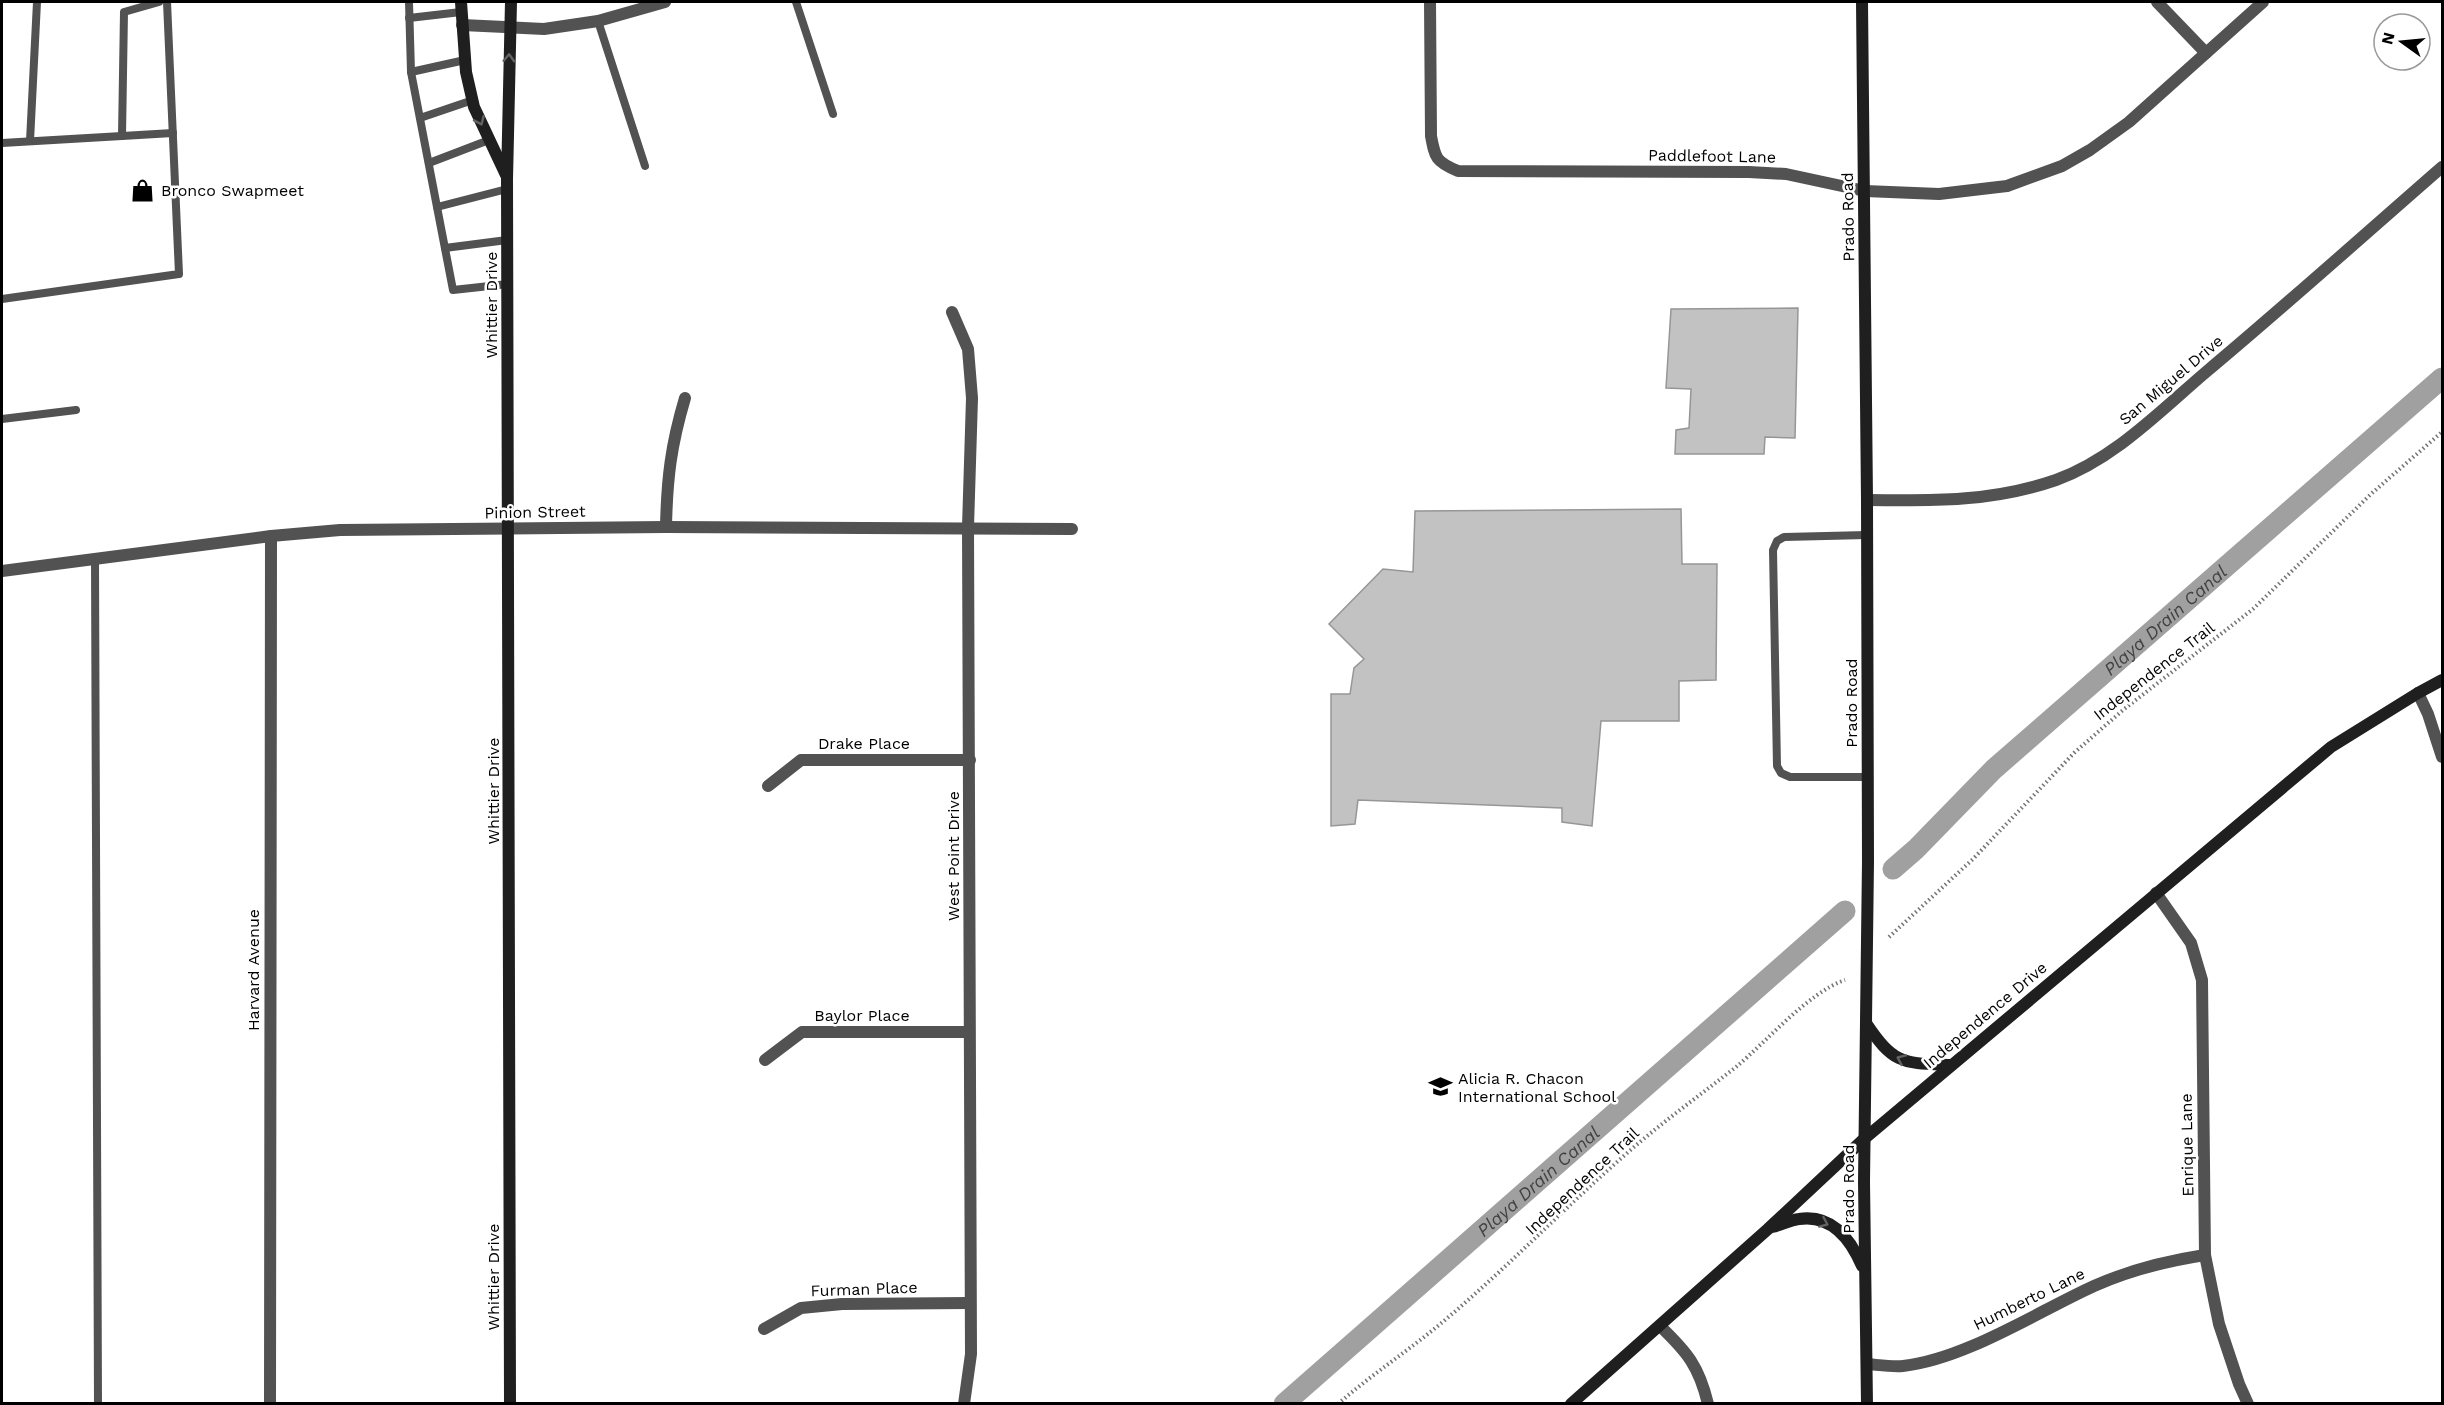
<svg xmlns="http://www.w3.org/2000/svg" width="2444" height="1405" viewBox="0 0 2444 1405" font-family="'Work Sans',sans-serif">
<rect width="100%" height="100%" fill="#fff"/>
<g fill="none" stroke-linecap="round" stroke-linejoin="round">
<!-- canal -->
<g stroke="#a0a0a0" stroke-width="21">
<path id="s1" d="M1893 869 1916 849 1994 769 2442 378"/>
<path id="s2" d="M1284 1404 1845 911"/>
</g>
</g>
<!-- building -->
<g fill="#c2c2c2" stroke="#969696" stroke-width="1.5">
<polygon points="1798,308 1795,438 1765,437 1764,454 1675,454 1676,430 1689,428 1691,389 1666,388 1671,309"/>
<polygon points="1681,509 1682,564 1717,564 1716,680 1679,681 1679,721 1601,721 1592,826 1562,822 1562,808 1358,800 1355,824 1331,826 1331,694 1350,694 1354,668 1364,659 1329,624 1383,569 1413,572 1415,511"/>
</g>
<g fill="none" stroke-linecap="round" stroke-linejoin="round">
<!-- path -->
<g stroke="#747474" stroke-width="4" stroke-dasharray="1.5 3" stroke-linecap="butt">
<polyline points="1889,937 1973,859 2074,753 2123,710 2253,609 2371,494 2442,432"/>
<path d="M1338 1404C1372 1374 1411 1349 1445 1320 1508 1267 1564 1208 1626 1154 1661 1123 1699 1096 1736 1067 1766 1042 1809 992 1845 980"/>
</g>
<!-- lane -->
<g stroke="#525252" stroke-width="8">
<polyline points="409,2 411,72 453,290 508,284"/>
<polyline points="796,2 833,114"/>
<polyline points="409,18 461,12"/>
<polyline points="598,21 645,166"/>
<polyline points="411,72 465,60"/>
<polyline points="420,118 473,100"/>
<polyline points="122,136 173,133"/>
<polyline points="30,141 37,2"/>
<polyline points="2,143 122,136 124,12 159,2"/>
<polyline points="429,163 489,140"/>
<polyline points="437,207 507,189"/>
<polyline points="445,248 507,240"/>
<polyline points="2,299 179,274 167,2"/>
<polyline points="2,419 76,410"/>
<polyline points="1867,535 1784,537 1777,541 1773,550 1777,766 1781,773 1790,777 1868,777"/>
<polyline points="95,559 98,1404"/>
</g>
<!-- street -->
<g stroke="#525252" stroke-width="12">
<path d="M1430 2 1431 136C1435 158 1436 162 1458 171L1749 172 1786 174 1865 191 1939 194 2007 186 2062 166 2090 150 2129 122 2263 2"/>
<polyline points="2157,2 2206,53"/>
<polyline points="462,25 544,29 598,21 665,2"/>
<polyline points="952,312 968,349 972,398 968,527 971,1354 964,1404"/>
<path d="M1867 500C1933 501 1992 502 2056 480 2114 459 2159 412 2206 372 2286 305 2364 235 2442 167"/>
<path d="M666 527C667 478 671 445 685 398"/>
<polyline points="2,571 271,536 340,530 666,527 1072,529"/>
<polyline points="2418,693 2428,714 2442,757"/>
<polyline points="768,786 801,760 970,760"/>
<polyline points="2156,893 2191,943 2202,980 2205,1255 2219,1324 2239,1384 2248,1404"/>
<polyline points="765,1060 802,1032 969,1032"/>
<path d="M1660 1326C1687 1352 1699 1366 1708 1404"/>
<polyline points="764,1329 801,1308 842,1304 969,1303"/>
<path d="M1867 1364C1879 1365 1892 1367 1903 1366 1965 1359 2037 1312 2094 1286 2130 1270 2166 1261 2205 1255"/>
<polyline points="270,1404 271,536"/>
</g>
<!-- secondary -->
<g stroke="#1f1f1f" stroke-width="12">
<polyline points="461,2 466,72 474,107 506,175"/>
<polyline points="1862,2 1867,500 1868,861 1864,1182 1867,1404"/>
<path d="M1866 1023C1894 1065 1903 1063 1951 1065"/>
<path d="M1772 1227C1781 1225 1790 1220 1799 1219 1832 1214 1851 1240 1862 1266"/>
<polyline points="510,1404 507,179 511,2"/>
<polyline points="1571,1404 1768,1229 1864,1139 2331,747 2418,693 2442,680"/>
</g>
</g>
<!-- one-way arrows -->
<defs><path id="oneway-chevron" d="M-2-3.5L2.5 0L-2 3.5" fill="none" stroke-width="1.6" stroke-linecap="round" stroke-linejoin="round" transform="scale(1.5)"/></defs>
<g stroke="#626262">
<use href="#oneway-chevron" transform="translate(509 58) rotate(-88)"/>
<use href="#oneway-chevron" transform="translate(480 121) rotate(66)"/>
<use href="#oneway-chevron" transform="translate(1901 1059) rotate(-156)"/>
<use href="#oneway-chevron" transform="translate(1824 1223) rotate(24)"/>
</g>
<!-- icons -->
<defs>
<symbol id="shop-bare" viewBox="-9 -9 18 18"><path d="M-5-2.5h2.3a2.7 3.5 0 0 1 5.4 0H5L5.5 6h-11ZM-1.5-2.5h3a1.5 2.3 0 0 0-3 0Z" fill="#000" stroke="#fff" stroke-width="2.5" paint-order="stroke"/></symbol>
<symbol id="school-bare" viewBox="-9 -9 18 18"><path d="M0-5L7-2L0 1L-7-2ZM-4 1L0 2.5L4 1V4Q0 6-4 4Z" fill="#000" stroke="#fff" stroke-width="2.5" paint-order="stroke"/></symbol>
</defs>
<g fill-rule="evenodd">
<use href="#shop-bare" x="126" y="174" width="33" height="33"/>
<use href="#school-bare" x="1424" y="1070" width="33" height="33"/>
</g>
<g text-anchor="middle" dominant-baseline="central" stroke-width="5" stroke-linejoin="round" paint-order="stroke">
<!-- street labels -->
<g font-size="16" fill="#000" stroke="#fff">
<text transform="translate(1712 156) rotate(1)">Paddlefoot Lane</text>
<text transform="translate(1848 217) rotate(-91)">Prado Road</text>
<text transform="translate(491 305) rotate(-90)">Whittier Drive</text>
<text transform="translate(2171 380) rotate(-40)">San Miguel Drive</text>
<text transform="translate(535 512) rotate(-1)">Pinion Street</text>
<text transform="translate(2154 671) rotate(-38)">Independence Trail</text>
<text transform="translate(1851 703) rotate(-90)">Prado Road</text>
<text x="864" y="743">Drake Place</text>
<text transform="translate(493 791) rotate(-90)">Whittier Drive</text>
<text transform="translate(953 856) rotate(-90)">West Point Drive</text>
<text transform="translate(253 970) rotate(-90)">Harvard Avenue</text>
<text x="862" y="1015">Baylor Place</text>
<text transform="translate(1985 1015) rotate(-40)">Independence Drive</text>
<text transform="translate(2187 1145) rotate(-91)">Enrique Lane</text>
<text transform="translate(1582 1181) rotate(-43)">Independence Trail</text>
<text transform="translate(1848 1189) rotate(-90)">Prado Road</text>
<text transform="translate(493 1277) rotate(-90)">Whittier Drive</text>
<text transform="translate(864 1289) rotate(-2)">Furman Place</text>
<text transform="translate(2029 1299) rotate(-26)">Humberto Lane</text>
</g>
<!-- poi labels -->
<g font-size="16" fill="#000" stroke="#fff" text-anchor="start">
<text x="161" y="190">Bronco Swapmeet</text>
<text x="1458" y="1078">Alicia R. Chacon<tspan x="1458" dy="18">International School</tspan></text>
</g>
<!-- water labels -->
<g font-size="18" font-style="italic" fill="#414141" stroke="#fff">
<text stroke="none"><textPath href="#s1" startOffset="369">Playa Drain Canal</textPath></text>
<text stroke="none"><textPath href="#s2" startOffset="338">Playa Drain Canal</textPath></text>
</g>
</g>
<!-- border -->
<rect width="2444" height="1405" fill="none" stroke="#000000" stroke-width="6"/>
<!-- north arrow -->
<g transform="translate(2402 42) rotate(285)"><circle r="28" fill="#ffffff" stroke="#999999" stroke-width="1.5"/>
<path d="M0-4.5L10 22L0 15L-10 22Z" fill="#000000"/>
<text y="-9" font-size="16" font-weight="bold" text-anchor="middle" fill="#000000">N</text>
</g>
</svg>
